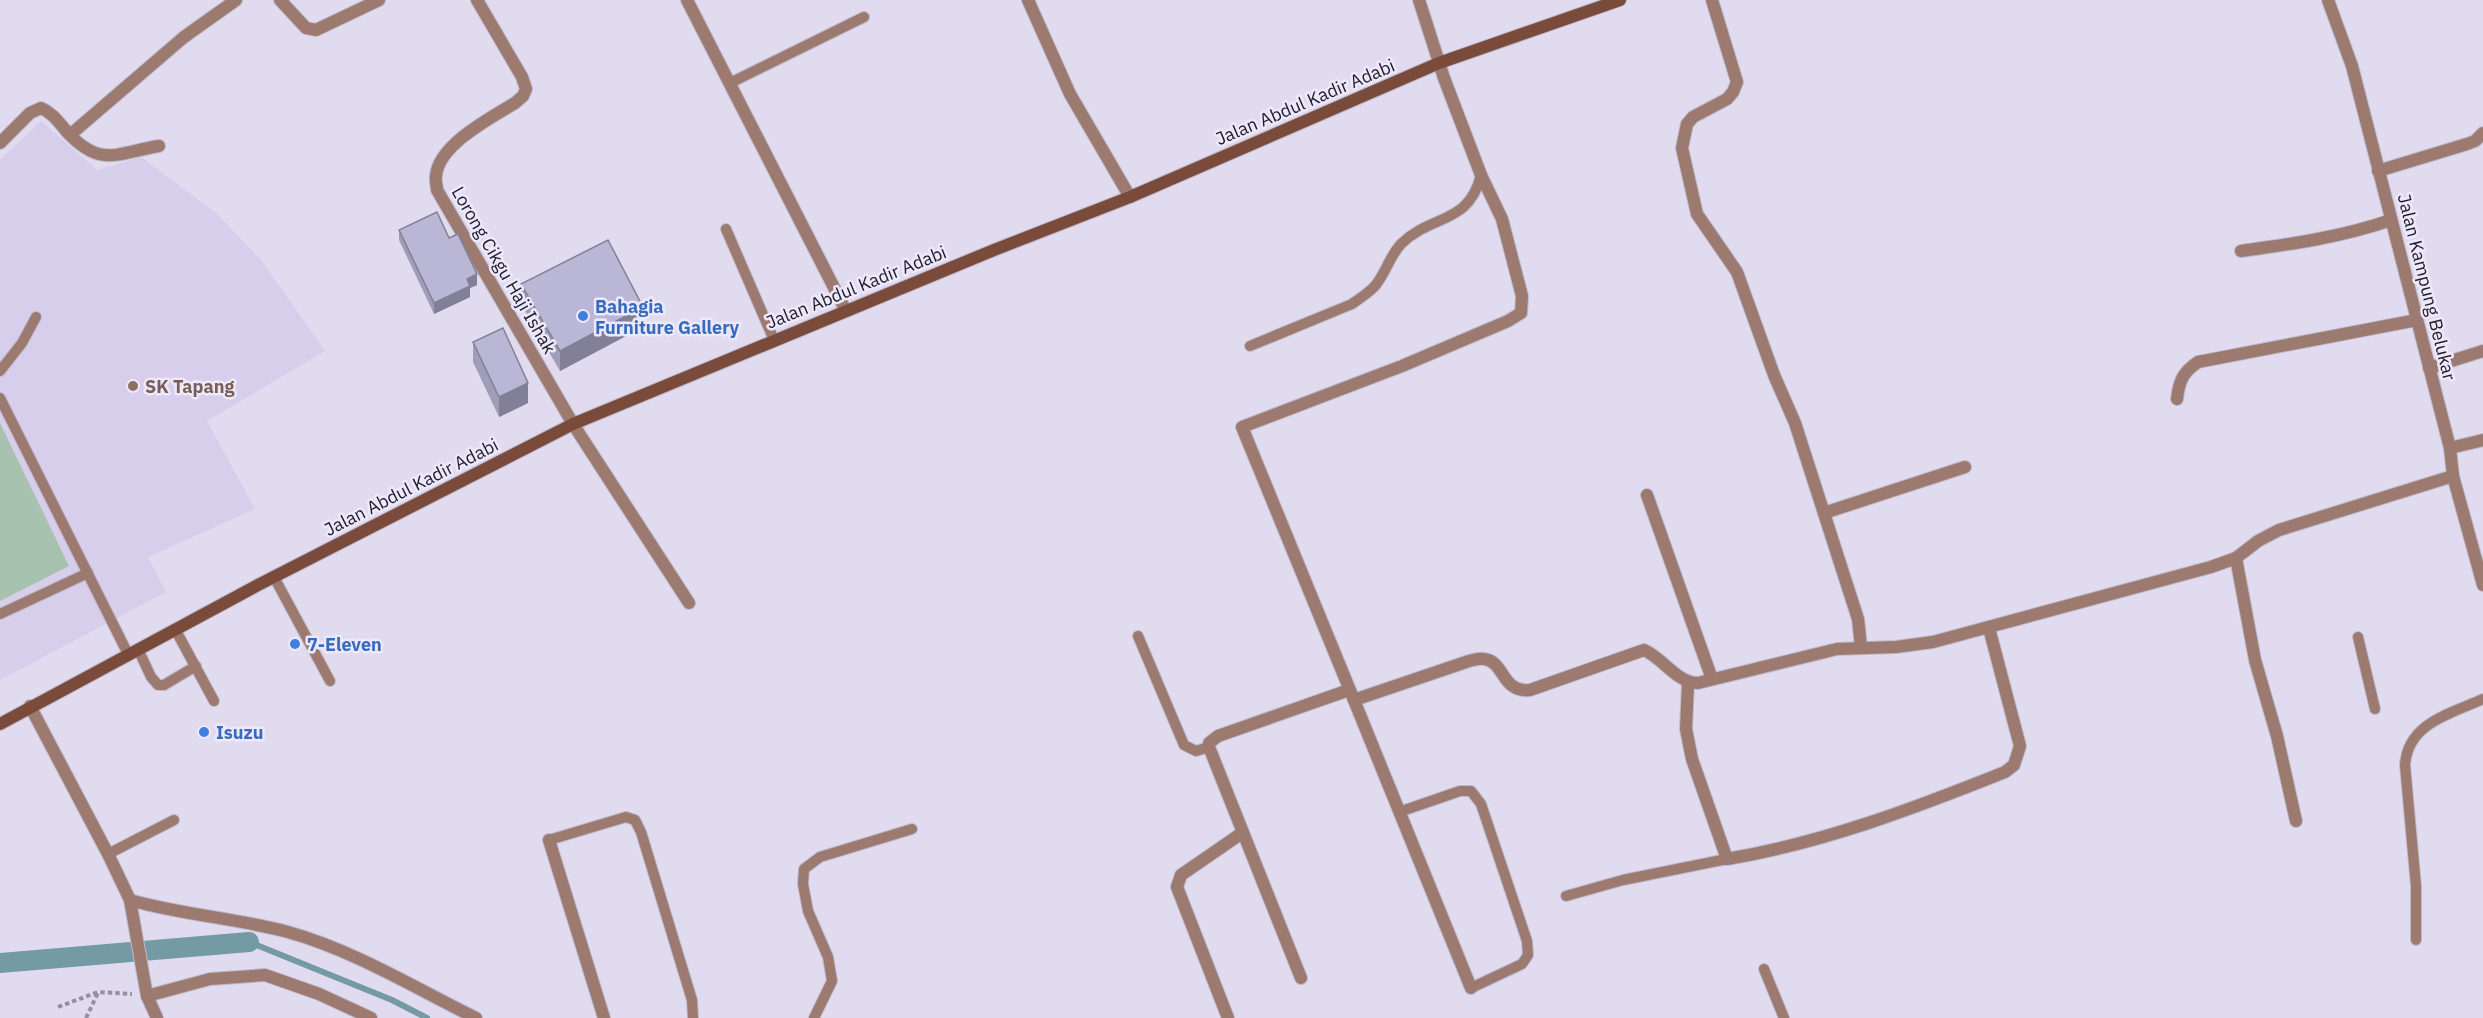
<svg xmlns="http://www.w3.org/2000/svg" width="2483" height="1018" viewBox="0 0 2483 1018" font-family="'IBM Plex Sans',sans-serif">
<rect width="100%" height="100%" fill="#e1dbf0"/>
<!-- built -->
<polygon fill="#d6ceea" points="41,121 97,170 141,157 215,212 262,261 325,351 207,421 255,509 148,557 166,592 0,680 0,160"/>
<!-- green -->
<polygon fill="#a7c2af" points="0,423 69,566 0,601"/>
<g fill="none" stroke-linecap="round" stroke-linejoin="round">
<!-- stream -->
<polyline stroke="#749aa3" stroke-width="6" points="249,942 392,1000 427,1018"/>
<!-- canal -->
<polyline stroke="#749aa3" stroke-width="20" points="0,963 249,942"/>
<defs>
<g id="service">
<polyline points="730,83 864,17"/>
<polyline points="726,229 774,340"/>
<path d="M1250 346 1352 304C1359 299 1367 294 1374 287 1385 275 1389 257 1401 244 1431 214 1469 225 1481 175"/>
<polyline points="0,371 22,343 36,317"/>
<polyline points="0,398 128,654"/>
<polyline points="274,577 330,681"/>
<polyline points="0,614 88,573"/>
<polyline points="175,629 214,701"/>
<polyline points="1138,636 1184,745 1196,751 1209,747"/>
<polyline points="2358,637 2375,709"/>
<polyline points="138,649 151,677 158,685 164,685 196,666"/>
<polyline points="1399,812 1460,791 1471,791 1481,804 1527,941 1528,955 1522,964 1471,988"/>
<polyline points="549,840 626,817 635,820 641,832 692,1000 693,1018"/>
<polyline points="108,854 174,820"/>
<polyline points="1566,896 1623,880 1727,859"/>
<path d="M2416 940V886L2405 765C2408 723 2450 714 2483 699"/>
<polyline points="1764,969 1784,1018"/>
<polyline points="814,1018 832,981 828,957 808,911 803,884 804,869 820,857 912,829"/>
</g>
<g id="minor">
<polyline points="280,0 306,28 316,30 379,0"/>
<path d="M477 0 522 77 526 89 523 96 515 103C492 117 438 145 436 176 435 180 437 186 437 190L573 424 689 603"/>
<polyline points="687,0 846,311"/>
<polyline points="1028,0 1070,94 1130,197"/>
<path d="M1419 0 1444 78 1481 175 1502 219 1522 296 1521 313 1508 321 1402 366 1242 427 1354 700 1469 661C1473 660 1479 658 1484 659 1505 661 1501 693 1530 690L1644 650C1663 658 1677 683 1698 683L1837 649 1896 647 1933 642 2211 567 2236 558 2258 541 2279 530 2453 476"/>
<polyline points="1712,0 1737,82 1733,92 1727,99 1693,117 1687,124 1682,148 1697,214 1737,272 1774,375 1795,423 1858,619 1861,647"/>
<polyline points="70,135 184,37 236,0"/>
<path d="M0 143 30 113 41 108C53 113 60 124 68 133 101 168 117 153 159 146"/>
<polyline points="2378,171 2467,144 2475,141 2483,133"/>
<path d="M2241 251C2292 244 2342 237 2391 220"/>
<polyline points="2429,368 2483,351"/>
<path d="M2177 399C2179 381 2183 372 2198 362L2417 320"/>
<polyline points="2450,448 2483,440"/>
<polyline points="1647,495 1712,679"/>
<polyline points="1824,513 1965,467"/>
<polyline points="2236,558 2255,660 2277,736 2296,821"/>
<path d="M1688 683 1686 729 1692 759 1727 859C1823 843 1915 808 2005 772L2014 765 2020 746 1989 628"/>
<polyline points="1354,700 1471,988"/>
<polyline points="30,706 108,854 130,900 147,996 157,1018"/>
<polyline points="549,840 604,1018"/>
<path d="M130 900C182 915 236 918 288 932 353 950 415 988 476 1018"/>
<polyline points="1301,978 1209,747 1209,743 1218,736 1349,690"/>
<polyline points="147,996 210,979 265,975 319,994 371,1018"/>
<polyline points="1228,1018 1177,887 1181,875 1242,833"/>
</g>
<polyline id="tertiary" points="2328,0 2352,66 2450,448 2453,476 2483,585"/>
<polyline id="secondary" points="0,724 258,585 573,424 994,250 1130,197 1439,63 1620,0"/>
</defs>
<!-- service casing -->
<use href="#service" stroke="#beb9cb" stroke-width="12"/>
<!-- minor casing -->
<use href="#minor" stroke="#beb9cb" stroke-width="14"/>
<!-- tertiary casing -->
<use href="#tertiary" stroke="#beb9cb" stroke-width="14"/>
<!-- secondary casing -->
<use href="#secondary" stroke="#beb9cb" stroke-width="14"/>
<!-- path -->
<g stroke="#9590a0" stroke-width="4" stroke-dasharray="4.5 3" stroke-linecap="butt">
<polyline points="58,1007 98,992 132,994"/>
<polyline points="86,1018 98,993"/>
</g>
<!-- service -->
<use href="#service" stroke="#9d7a6f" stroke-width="10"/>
<!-- minor -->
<use href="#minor" stroke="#9d7a6f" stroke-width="12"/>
<!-- tertiary -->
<use href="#tertiary" stroke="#9d7a6f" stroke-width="12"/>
<!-- secondary -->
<use href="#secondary" stroke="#7a4a3b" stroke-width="12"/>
</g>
<!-- wall -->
<g fill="#a09db8">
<polygon points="399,230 449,238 477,285 470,288 470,297 434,314 399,240"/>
<polygon points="521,284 643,327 560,371 521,304"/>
<polygon points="473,342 528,403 499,417 473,362"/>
</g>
<!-- shaded-wall -->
<g fill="#828096">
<polygon points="477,274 477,285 470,288 470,297 434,314 434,303 467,279"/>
<polygon points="643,307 643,327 560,371 560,351"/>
<polygon points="528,383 528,403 499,417 499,397"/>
</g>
<!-- building -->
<g fill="#bab7d6" stroke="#828096" stroke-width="1.5">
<polygon points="437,212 449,238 458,234 477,274 467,279 470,286 434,303 399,230"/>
<polygon points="608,240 643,307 560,351 521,284"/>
<polygon points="503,328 528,383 499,397 473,342"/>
</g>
<!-- markers -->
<g fill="#3f7fe0" stroke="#eee8fd" stroke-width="2">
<circle cx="583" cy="316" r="6"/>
<circle cx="295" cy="644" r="6"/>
<circle cx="204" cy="732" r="6"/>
</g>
<circle fill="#8d6e63" stroke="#eee8fd" stroke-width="2" cx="133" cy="386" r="6"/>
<g text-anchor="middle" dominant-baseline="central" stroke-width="5" stroke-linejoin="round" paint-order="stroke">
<!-- street labels -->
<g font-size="18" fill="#1e1c23" stroke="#eee8fd">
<text transform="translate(1305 102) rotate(-23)">Jalan Abdul Kadir Adabi</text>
<text transform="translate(504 270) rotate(60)">Lorong Cikgu Haji Ishak</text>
<text transform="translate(856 287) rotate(-22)">Jalan Abdul Kadir Adabi</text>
<text transform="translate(2427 287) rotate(76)">Jalan Kampung Belukar</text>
<text transform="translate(411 487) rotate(-27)">Jalan Abdul Kadir Adabi</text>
</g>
<!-- shop labels -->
<g font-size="18" font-weight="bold" fill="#366cbe" stroke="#eee8fd" text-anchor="start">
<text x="595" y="306">Bahagia<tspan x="595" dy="21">Furniture Gallery</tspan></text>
<text x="307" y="644">7-Eleven</text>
<text x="216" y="732">Isuzu</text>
</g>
<!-- education labels -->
<g font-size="18" font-weight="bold" fill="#785e54" stroke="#eee8fd" text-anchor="start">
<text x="145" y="386">SK Tapang</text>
</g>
</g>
</svg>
